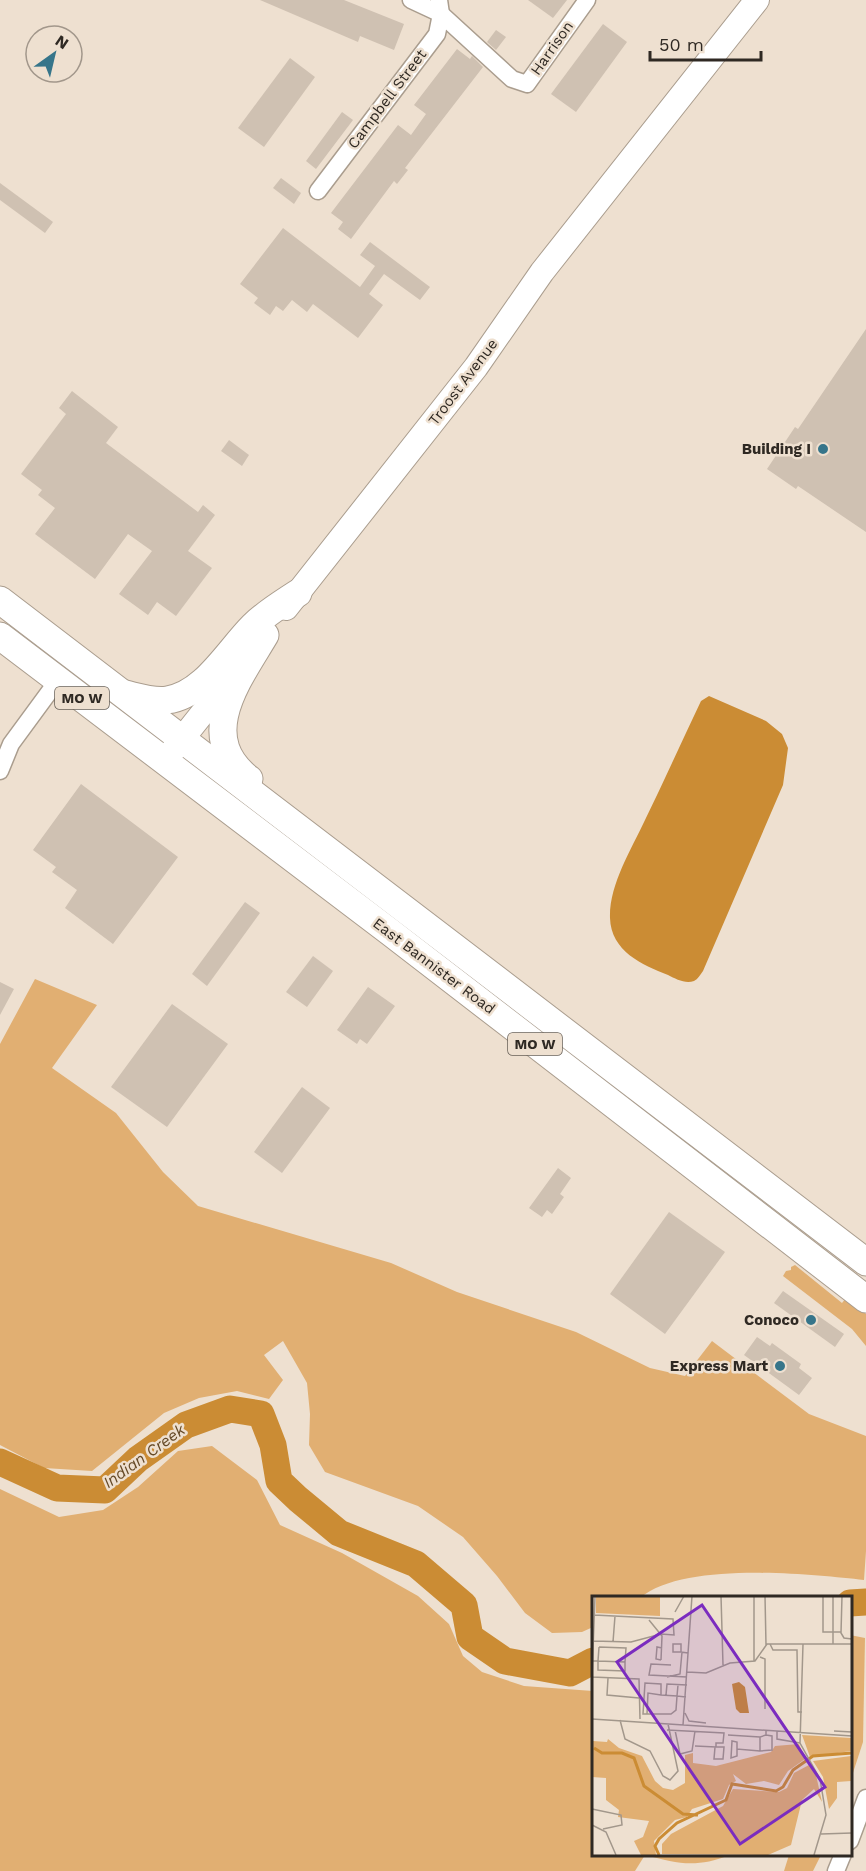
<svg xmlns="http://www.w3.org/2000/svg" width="866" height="1871" viewBox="0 0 866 1871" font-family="'Work Sans',sans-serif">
<rect width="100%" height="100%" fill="#eee0d0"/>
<!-- green -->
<g fill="#e1af72">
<path d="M35 979 97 1005 52 1068 116 1113 163 1172 198 1206 391 1263 457 1292 576 1332 650 1368 685 1376 712 1341 809 1414 866 1436V1551L864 1580C808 1574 684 1561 640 1598H593V1627L582 1632 552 1633 525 1613 497 1576 463 1537 418 1506 325 1472 309 1445 310 1414 307 1383 283 1341 264 1355 283 1380 269 1399 237 1391 199 1398 164 1413 92 1471 44 1468 0 1445V1044Z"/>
<polygon points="795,1265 842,1303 846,1298 866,1314 866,1346 852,1329 783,1276 786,1271 791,1270 791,1267"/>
<path d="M212 1446 257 1480 280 1525 342 1553 418 1596 449 1624 463 1656 482 1672 524 1686 593 1691V1854L730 1855C696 1868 679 1864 645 1855L635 1871H0V1489L59 1517 103 1510 138 1487 178 1451Z"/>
<polygon points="850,1635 865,1638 863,1742 850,1782"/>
<polygon points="789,1855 789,1854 821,1855 813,1871 784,1871"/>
</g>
<!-- water -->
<path fill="#cb8c34" d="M709 696 766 721 782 734 788 748 783 785 703 971C700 975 698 979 694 981 685 984 676 979 668 975 642 965 611 951 610 918 609 885 631 850 645 820 664 781 682 741 701 701Z"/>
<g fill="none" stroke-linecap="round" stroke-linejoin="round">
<!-- river -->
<g stroke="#cb8c34" stroke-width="27">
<polyline points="0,1462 57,1488 105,1490 138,1459 186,1425 230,1409 261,1414 273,1445 279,1481 298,1499 339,1533 416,1564 464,1605 470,1637 505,1661 570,1673 593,1661"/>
<polyline points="850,1603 866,1602"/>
</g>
</g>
<!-- building -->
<g fill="#cfc1b2">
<polygon points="260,0 344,0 404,24 394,50 360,36 358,42"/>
<polygon points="528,0 567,0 553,18"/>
<polygon points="603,24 627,42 576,112 551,94"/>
<polygon points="496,30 506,37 496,50 487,42"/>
<polygon points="457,49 470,59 472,56 483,67 405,168 408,170 397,184 394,181 351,239 338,229 343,222 331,213 398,125 411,135 426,114 414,105"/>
<polygon points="290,58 315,77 264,147 238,128"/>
<polygon points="342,112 353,120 316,169 306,161"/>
<polygon points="281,178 301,193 294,204 273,188"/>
<polygon points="0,183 53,222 45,233 0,200"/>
<polygon points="283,228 360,287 375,266 360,255 370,242 430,287 420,300 384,274 369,294 383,305 358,338 313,304 307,312 292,300 283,311 276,306 270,315 254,303 258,298 240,284"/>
<polygon points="866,329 866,532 798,486 796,489 767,469 795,427 798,429"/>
<polygon points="72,391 118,427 106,443 198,512 203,505 215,515 188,551 212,568 176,616 157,602 148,615 119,594 152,551 128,534 95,579 35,534 55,508 38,495 42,490 21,474 66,414 59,408"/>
<polygon points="229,440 249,455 242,466 221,451"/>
<polygon points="81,784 178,857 113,944 65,908 77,890 52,872 56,867 33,850"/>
<polygon points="245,902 260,913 207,986 192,974"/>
<polygon points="313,956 333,971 307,1007 286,992"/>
<polygon points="0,982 14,989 0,1015"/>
<polygon points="368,987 395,1006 367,1044 360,1039 357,1044 337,1030"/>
<polygon points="172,1004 228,1044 167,1127 111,1087"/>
<polygon points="302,1087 330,1108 282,1173 254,1152"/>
<polygon points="558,1168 571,1178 560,1194 564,1197 552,1214 547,1210 542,1217 529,1208"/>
<polygon points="669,1212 725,1252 665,1334 610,1294"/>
<polygon points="783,1291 844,1334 835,1347 774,1303"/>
<polygon points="757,1337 770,1346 772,1343 801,1364 799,1368 812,1378 799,1395 744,1355"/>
</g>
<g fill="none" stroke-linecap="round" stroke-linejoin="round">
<defs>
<g id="minor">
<polyline points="411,0 441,14 512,79 527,84 587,0"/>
<polyline points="318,191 437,34 441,14 439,0"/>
<polyline points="0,771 11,744 58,680"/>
<polyline points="850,1841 866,1798"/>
<polyline points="836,1871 843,1854"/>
</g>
<g id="secondary">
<polyline points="286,608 476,367 542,272 757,0"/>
<polyline points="170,754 237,670"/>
</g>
<g id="primary">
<polyline points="0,600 866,1262"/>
<polyline points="0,636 390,932 866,1299"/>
<path d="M125 694C138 697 153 702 167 700 204 695 228 651 253 626 266 613 283 603 298 593"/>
<path d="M249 779C194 736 239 679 265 635"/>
</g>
</defs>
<!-- minor casing -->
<use href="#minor" stroke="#aa9d8e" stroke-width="19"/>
<!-- secondary casing -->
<use href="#secondary" stroke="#aa9d8e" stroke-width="26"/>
<!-- primary casing -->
<use href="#primary" stroke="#aa9d8e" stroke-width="29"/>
<!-- minor -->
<use href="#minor" stroke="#fff" stroke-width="16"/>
<!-- secondary -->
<use href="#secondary" stroke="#fff" stroke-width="24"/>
<!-- primary -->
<use href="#primary" stroke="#fff" stroke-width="27"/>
</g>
<!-- markers -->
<g fill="#36758a" stroke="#eee0d0" stroke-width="2">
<circle cx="823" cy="449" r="6"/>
<circle cx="811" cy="1320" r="6"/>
<circle cx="780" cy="1366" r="6"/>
</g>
<g text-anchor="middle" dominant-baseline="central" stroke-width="5" stroke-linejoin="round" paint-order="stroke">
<!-- shield labels -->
<g fill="#eee0d0" stroke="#686057" stroke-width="1.5">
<rect x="55" y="687" width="54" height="22" rx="4.5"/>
<rect x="508" y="1033" width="54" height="22" rx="4.5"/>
</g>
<g font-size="14" font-weight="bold" fill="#2f2923">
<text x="82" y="698">MO W</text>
<text x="535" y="1044">MO W</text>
</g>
<!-- street labels -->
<g font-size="15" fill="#2f2923" stroke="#eee0d0">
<text transform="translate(552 48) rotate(-55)">Harrison</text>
<text transform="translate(387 99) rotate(-53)">Campbell Street</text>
<text transform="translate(463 382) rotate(-53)">Troost Avenue</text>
<text transform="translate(434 966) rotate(37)">East Bannister Road</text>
</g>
<!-- poi labels -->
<g font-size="15" font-weight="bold" fill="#2f2923" stroke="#eee0d0" text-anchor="end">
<text x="811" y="449">Building I</text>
<text x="799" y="1320">Conoco</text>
<text x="768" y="1366">Express Mart</text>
</g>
<!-- water labels -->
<g font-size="16" font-style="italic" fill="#654926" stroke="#eee0d0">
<text transform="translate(144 1456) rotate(-36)">Indian Creek</text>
</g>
</g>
<!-- overview -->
<g transform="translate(592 1596)">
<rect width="260" height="260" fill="#eee0d0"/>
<path d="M4 0H68V20L4 17ZM210 139 259 142V155L218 161ZM16 143 27 152 50 160 63 185 71 192 81 194 93 187V159L101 157V167L124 170 179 156 183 150 207 148 213 163 196 175 187 189 172 185 154 188 141 178 144 185 137 189 131 203 100 213 95 221 83 224 62 245 64 259H49L42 245 51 241 57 225 26 221 27 214 14 204V182L0 181 1 145 15 146ZM259 160V185L245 186V202L237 213 231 181 221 165ZM217 169 224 179 230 206 222 193 210 204 199 249 176 259 70 258V248L79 238 131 210 141 193 187 196 195 192 202 177Z" fill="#e1af72"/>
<path d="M147 86 153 91 157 117H148L144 113 140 88Z" fill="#cb8c34"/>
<path fill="none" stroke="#cb8c34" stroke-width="3" d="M2 152 10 157H30L42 162 52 190 91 218 106 219M67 259 63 250 67 243 85 227 134 204 140 188 184 195 191 191 201 174 221 160 260 157"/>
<path fill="none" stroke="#a2978b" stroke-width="1.5" d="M129 0 131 69M162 0V65M173 0 174 49M231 0V36H249M250 0 249 37 252 42 260 43M83 16 92 0M57 24 70 40 69 64M1 45 39 46 69 38 82 39 81 23 2 19M21 46 23 20M178 48 181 54H205L206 116H210M211 48 208 147 228 183 234 219 222 259M241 48V0M7 51 34 52 33 66M89 56V48H81V56H89L96 57M168 61 173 63V113M69 64 64 63 65 51 70 52M0 65H6L33 66V75L6 74V65L7 51M79 69 59 68 57 79 95 81M95 76 114 77 138 67 163 65 175 48H260M0 81 47 83 48 123M0 81 3 0M75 81 88 78 90 56M16 82 15 99 47 102M86 89 85 100 69 99V88L53 87 51 118H79L84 114 85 100 94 101M74 99 75 88 95 89M93 117 97 125 114 127M55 118 56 97 69 99M0 123 260 140M28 124 33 143 58 155 71 180 78 184 86 175 76 128M91 129 100 0M75 134 132 137 131 147H124V151L103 150M83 134 88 158 100 155 103 135M185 135V143L208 147M242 135 260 136M136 139 168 141M174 139 180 140V154L168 155V141L174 139V134M123 151 122 163H131L132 151H124M145 153V146L140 145 139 162 145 160V153L168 155M0 213 29 219 30 229 11 233M0 229 14 236 24 259M229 238 260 237"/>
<path fill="#7b2cbf" fill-opacity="0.15" stroke="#7b2cbf" stroke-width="3" d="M110 9 233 191 148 248 25 66Z"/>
<rect width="260" height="260" fill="none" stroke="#2f2923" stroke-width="3"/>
</g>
<!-- north arrow -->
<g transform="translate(54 54) rotate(34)"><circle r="28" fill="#eee0d0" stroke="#a2978b" stroke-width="1.5"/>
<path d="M0-4.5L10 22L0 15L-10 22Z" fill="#36758a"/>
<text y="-9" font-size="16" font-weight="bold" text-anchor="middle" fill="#2f2923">N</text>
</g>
<!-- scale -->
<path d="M650 51v9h111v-9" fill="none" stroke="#2f2923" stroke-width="3"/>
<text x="659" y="51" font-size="18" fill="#2f2923" stroke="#eee0d0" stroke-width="4.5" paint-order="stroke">50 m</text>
</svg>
